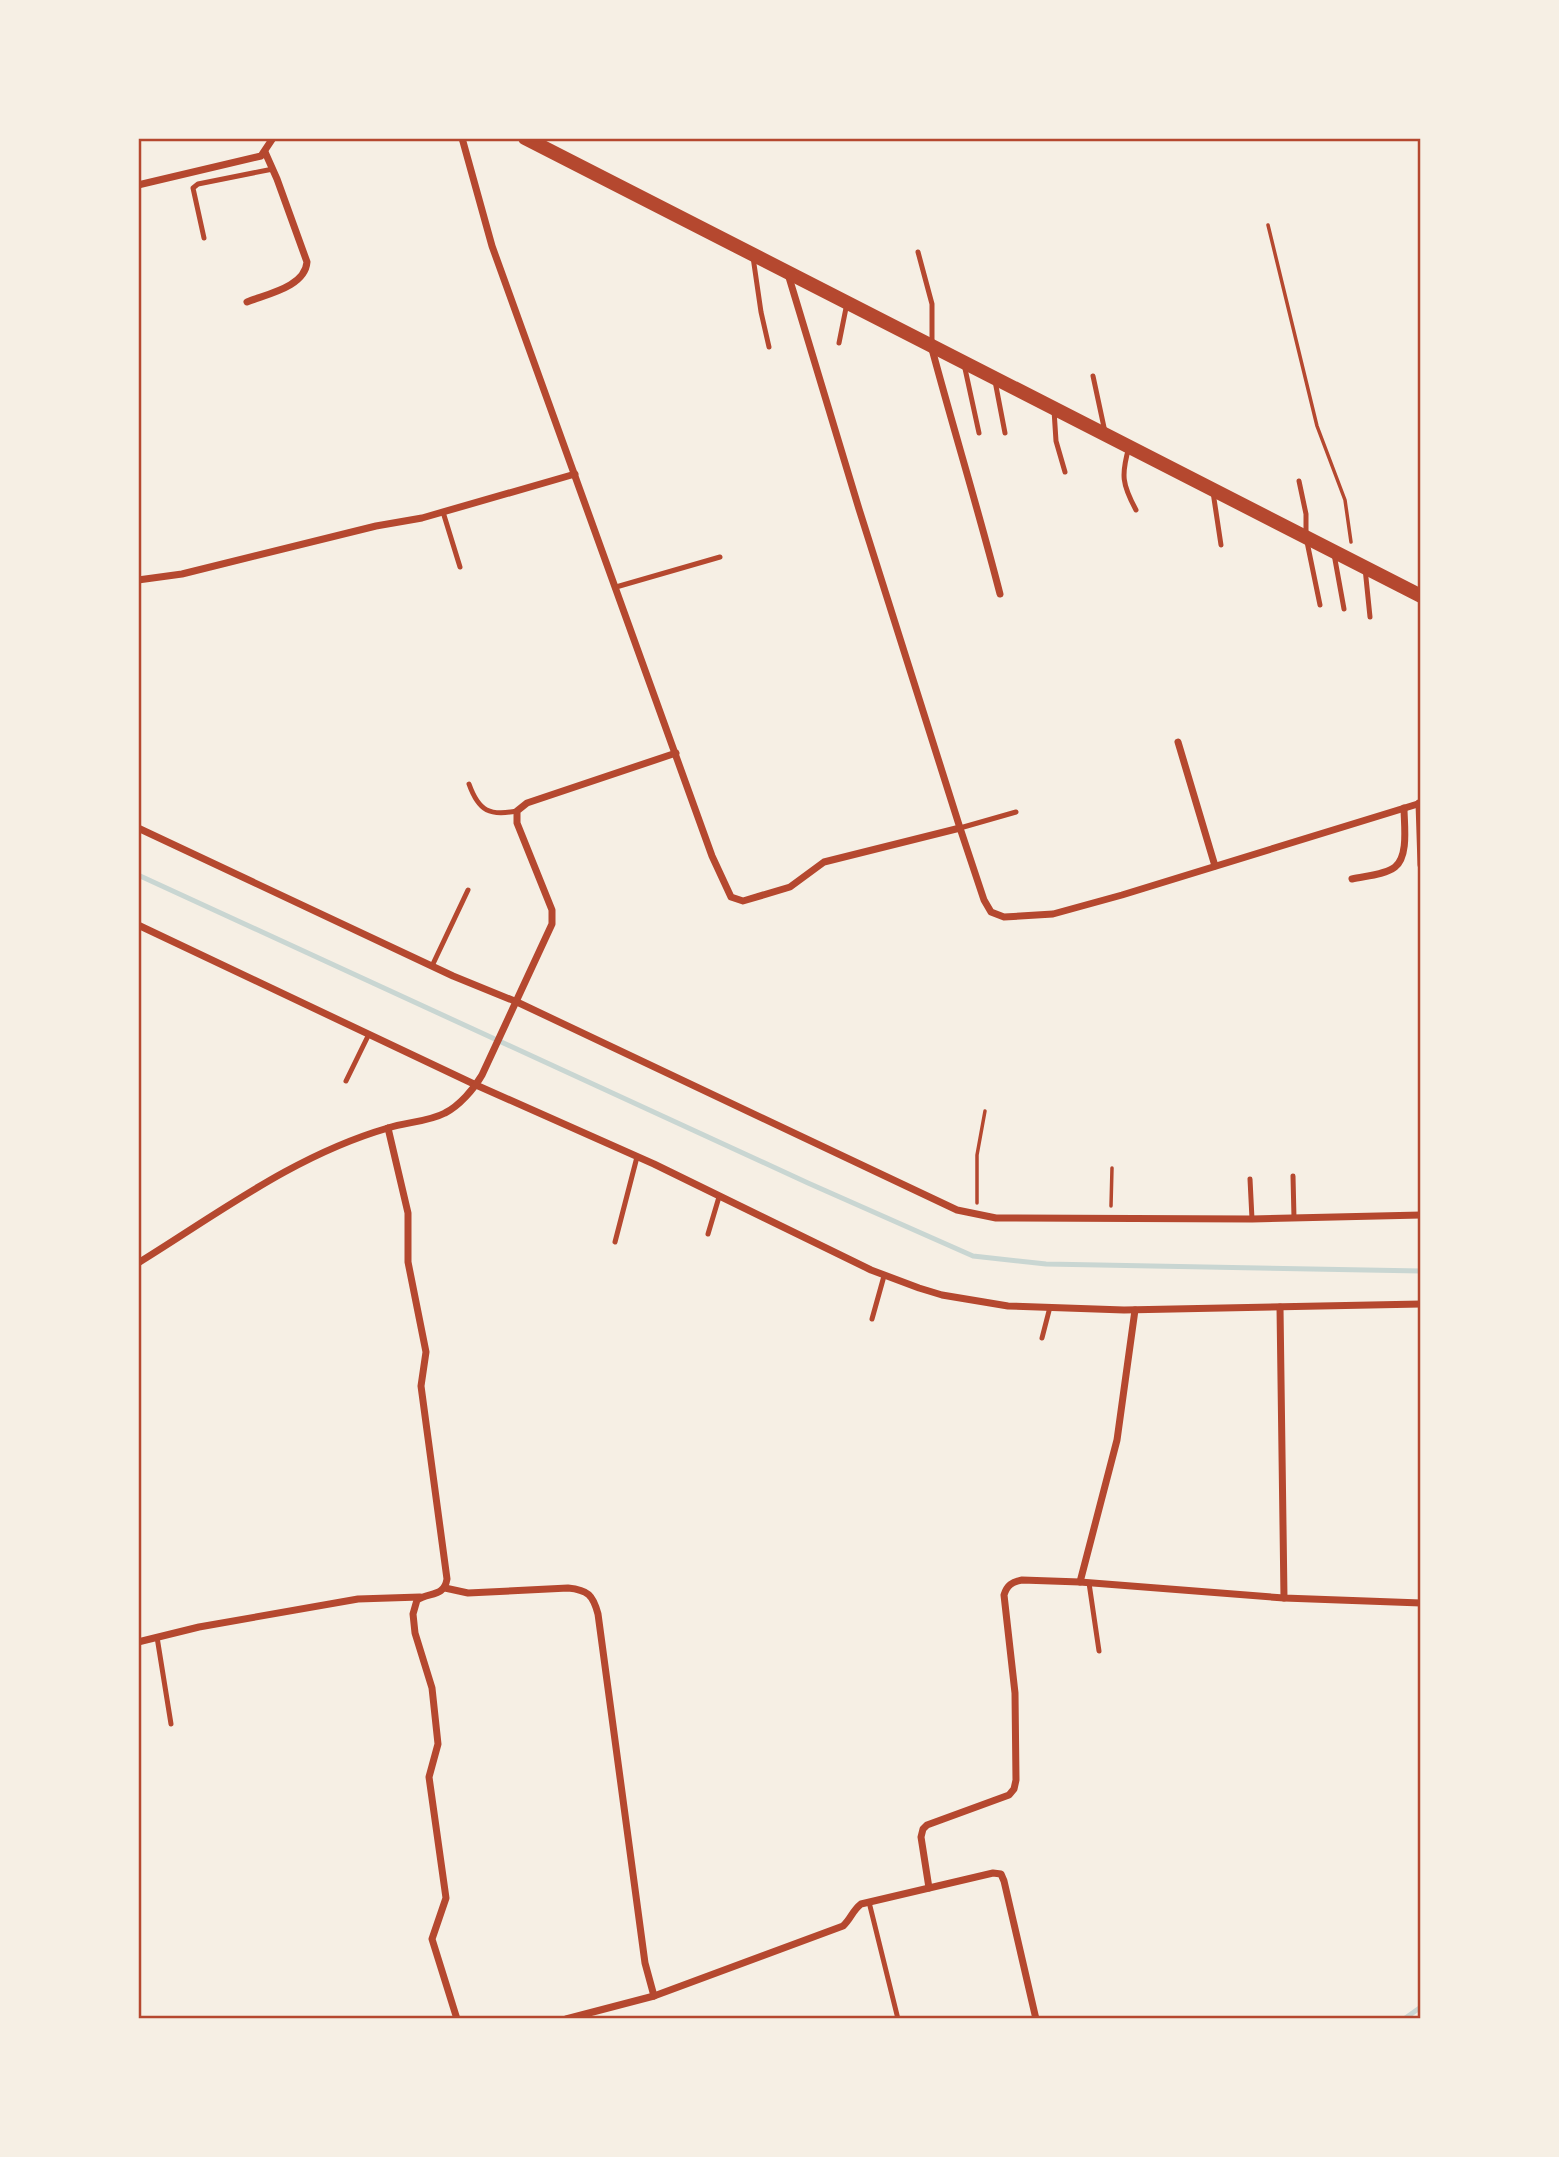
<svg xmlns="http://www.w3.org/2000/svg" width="1559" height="2157" viewBox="0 0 1559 2157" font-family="'Fira Sans Condensed',sans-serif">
<rect width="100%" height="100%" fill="#f6efe4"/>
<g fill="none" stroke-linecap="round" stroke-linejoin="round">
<!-- stream -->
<g stroke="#c9d6d2" stroke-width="5">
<polyline points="138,875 808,1183 973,1256 1046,1264 1421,1271"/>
<polyline points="1404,2019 1421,2007"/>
</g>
<!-- path -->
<g stroke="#b5482f" stroke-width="3.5">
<polyline points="1268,225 1317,426 1345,500 1351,542"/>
<polyline points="977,1203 977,1155 985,1111"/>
<polyline points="1111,1206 1112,1168"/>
</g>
<!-- service -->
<g stroke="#b5482f" stroke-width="5">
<polyline points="204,238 193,188 198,184 273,169"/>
<polyline points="918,252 932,304 932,343"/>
<polyline points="753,257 761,312 769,347"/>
<polyline points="839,343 847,303"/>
<polyline points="964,364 979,433"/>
<polyline points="1093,376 1105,432"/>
<polyline points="995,381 1005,433"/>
<polyline points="1054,410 1056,441 1065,472"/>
<path d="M1129 447C1121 475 1122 484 1136 510"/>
<polyline points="1299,481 1306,514 1306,537 1320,605"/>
<polyline points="1213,492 1221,545"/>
<polyline points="443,512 460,567"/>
<polyline points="1334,554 1344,609"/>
<polyline points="1365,568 1370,617"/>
<polyline points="616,587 720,557"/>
<path d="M469 784C479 812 490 816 517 811"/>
<polyline points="960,828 1016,812"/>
<polyline points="432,966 468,890"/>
<polyline points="346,1081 369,1034"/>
<polyline points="1293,1176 1294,1218"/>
<polyline points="1250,1179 1252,1219"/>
<polyline points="708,1234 719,1197"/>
<polyline points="615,1242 637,1157"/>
<polyline points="872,1319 884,1276"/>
<polyline points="1042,1338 1050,1307"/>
<polyline points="1089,1583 1099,1651"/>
<polyline points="157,1637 171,1724"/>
<polyline points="869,1902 898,2019"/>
</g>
<!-- minor -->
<g stroke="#b5482f" stroke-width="7">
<polyline points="462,138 492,246 712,856 731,897 743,901 790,887 824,862 960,828"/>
<polyline points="138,185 261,156 273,138"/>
<polyline points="788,274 859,509 960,828 984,900 991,912 1004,917 1053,914 1122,895 1421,803"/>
<path d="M247 302C267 294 305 287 307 262L277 179 265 152"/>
<path d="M932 349C954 431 979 512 1000 594"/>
<polyline points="138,580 182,574 376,526 422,518 575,474"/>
<polyline points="1178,742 1215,866"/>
<polyline points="1419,803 1421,865"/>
<polyline points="138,828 453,976 517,1002 957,1210 996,1218 1252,1219 1421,1215"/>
<path d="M1352 879C1364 876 1385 875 1395 867 1409 856 1404 824 1404 808"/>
<polyline points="138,925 476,1085 654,1164 871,1270 919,1288 942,1295 1008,1306 1124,1310 1421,1304"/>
<path d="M388 1128 408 1213V1262L426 1352 421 1386 447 1579C444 1597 430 1592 417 1600L413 1614 415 1633 432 1688 438 1744 429 1777 446 1898 432 1939 457 2019"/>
<path d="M138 1263C219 1213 295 1155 388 1128 406 1122 428 1122 445 1113 459 1106 474 1089 482 1075L552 924V910L517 823V811L527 803 676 753"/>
<polyline points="1280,1307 1284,1598"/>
<polyline points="1080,1582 1117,1440 1135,1310"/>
<path d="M445 1588 468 1593 568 1588C588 1590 593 1595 598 1614L645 1963 654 1996"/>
<polyline points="138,1642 199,1627 358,1599 420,1597"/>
<path d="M929 1888 921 1837 923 1829 927 1825 1009 1795 1014 1789 1016 1780 1015 1693 1004 1595C1007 1585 1012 1582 1022 1580L1080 1582 1284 1598 1421 1603"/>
<path d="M566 2019 654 1996 843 1926C851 1919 852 1911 861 1904L993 1873 1001 1874 1004 1881 1036 2019"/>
</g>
<!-- secondary -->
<polyline stroke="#b5482f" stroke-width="14" points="525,138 1421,596"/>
</g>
<!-- border -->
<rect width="1559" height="2157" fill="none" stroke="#f6efe4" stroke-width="280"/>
<rect x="140" y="140" width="1279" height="1877" fill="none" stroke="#b5482f" stroke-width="2.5"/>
</svg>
